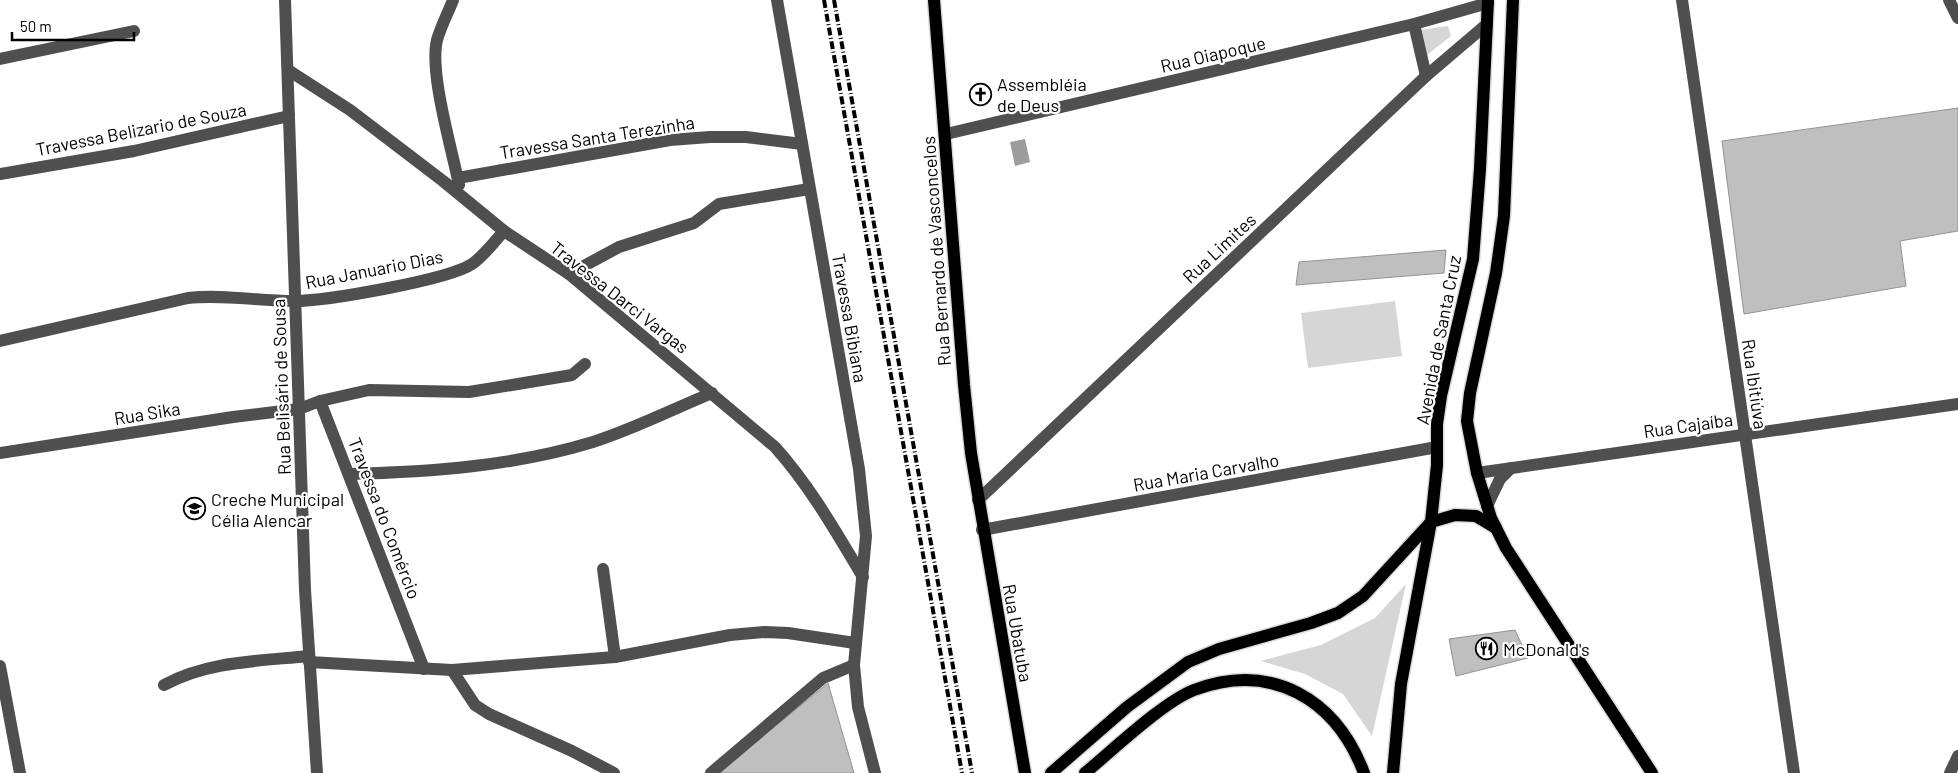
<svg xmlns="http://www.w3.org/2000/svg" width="1958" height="773" viewBox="0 0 1958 773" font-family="Barlow,sans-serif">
<rect width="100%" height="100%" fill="#fff"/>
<!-- green -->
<g fill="#d6d6d6">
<polygon points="1448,26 1451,36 1427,55 1419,30"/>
<polygon points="1395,301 1402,356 1308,368 1301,313"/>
<polygon points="1406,584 1372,736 1343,694 1305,674 1261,661 1321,645 1375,618"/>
</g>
<!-- water -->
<polygon fill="#9d9d9d" points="1025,139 1030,162 1015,166 1010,142"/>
<!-- building -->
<g fill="#bfbfbf" stroke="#939393">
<polygon points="1958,108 1958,231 1900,241 1906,286 1744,314 1722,141"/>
<polygon points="1446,250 1444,273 1296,285 1299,262"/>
<polygon points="1515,630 1528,658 1456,676 1449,639"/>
<polygon points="828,683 854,773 718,773"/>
</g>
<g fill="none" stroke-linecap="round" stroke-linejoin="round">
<defs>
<g id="major">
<polyline points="934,0 964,385 971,453 1025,773"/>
<polyline points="1513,0 1504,216 1496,273 1470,393 1467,421 1477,473 1491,518 1506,548 1652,773"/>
<polyline points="1051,773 1127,707 1188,662 1219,649 1311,623 1338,613 1363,596 1431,522 1455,515 1476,516 1496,528"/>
<path d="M1085 773C1113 750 1163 702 1194 690 1272 661 1336 699 1364 773"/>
<polyline points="1393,773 1401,684 1431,522 1437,465 1437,424 1441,396 1473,259 1480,169 1488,0"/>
</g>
</defs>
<!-- major casing -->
<use href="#major" stroke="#dbdbdb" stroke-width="15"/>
<!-- minor -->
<g stroke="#4f4f4f" stroke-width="12">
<polyline points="285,0 305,590 317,773"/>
<path d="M453 0C448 13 441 26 437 40 429 73 452 149 459 185"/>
<polyline points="777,0 859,469 866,536 854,665 858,707 875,773"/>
<polyline points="1682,0 1794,773"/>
<polyline points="1949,0 1958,18"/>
<polyline points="1414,24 1426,76"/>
<polyline points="0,59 134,31"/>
<path d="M288 70 350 110 443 181 504 231 569 274 775 447C810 486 836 532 863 577"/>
<polyline points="946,134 1414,24 1488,3"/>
<polyline points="0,174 134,151 289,116"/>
<polyline points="458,178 670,140 710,137 746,137 802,144"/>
<polyline points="569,274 619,247 694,223 719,204 809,189"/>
<path d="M0 341 188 298C223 294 258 301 294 301 326 301 448 280 472 264 484 256 494 242 504 231"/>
<polyline points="320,401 369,390 469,392 572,375 585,364"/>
<polyline points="0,453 233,417 299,409 320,401 424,669"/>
<polyline points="1477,473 1958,404"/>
<path d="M349 474C431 472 514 466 593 442 634 429 673 409 712 393"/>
<polyline points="978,500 1426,76 1487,24"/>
<polyline points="1487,506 1500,479 1511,468"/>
<polyline points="982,530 1437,447"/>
<polyline points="603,569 615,657"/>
<polyline points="309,662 452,670 615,657 730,635 765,632 788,633 855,643"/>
<polyline points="0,666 20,773"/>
<polyline points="452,670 475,705 489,714 572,751 614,773"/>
<path d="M164 685C207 661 261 661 309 656"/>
<polyline points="711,773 823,678 854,665"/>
<polyline points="1950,773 1958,756"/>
</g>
<!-- major -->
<use href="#major" stroke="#000" stroke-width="12"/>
<!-- rail -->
<g stroke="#000" stroke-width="4" stroke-dasharray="8 2.5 1 2.5" stroke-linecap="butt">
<polyline points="824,0 962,773"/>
<polyline points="834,0 972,773"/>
</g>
</g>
<!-- icons -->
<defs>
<symbol id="church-ring" viewBox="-11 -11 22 22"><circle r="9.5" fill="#fff" stroke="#000" stroke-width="1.5"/><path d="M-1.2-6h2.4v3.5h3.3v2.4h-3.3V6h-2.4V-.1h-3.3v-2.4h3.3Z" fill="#000"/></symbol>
<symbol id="school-ring" viewBox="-11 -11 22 22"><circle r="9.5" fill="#fff" stroke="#000" stroke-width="1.5"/><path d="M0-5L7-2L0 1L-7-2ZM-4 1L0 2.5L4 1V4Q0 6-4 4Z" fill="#000"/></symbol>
<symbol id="restaurant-ring" viewBox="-11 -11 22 22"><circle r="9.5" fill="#fff" stroke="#000" stroke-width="1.5"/><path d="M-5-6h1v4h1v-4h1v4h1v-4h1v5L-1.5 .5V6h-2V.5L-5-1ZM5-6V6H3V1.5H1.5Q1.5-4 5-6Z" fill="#000"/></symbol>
</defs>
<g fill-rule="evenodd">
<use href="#church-ring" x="968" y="82" width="25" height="25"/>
<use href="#school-ring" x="182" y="496" width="25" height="25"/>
<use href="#restaurant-ring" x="1474" y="636" width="25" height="25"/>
</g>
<g text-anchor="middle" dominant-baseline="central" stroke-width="4.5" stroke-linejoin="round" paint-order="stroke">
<!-- street labels -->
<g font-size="18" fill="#000" stroke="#fff">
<text transform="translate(1213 54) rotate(-13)">Rua Oiapoque</text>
<text transform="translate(141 129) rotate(-11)">Travessa Belizario de Souza</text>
<text transform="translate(597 137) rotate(-9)">Travessa Santa Terezinha</text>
<text transform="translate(1219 248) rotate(-43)">Rua Limites</text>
<text transform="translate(936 251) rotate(-94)">Rua Bernardo de Vasconcelos</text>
<text transform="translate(374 269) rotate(-11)">Rua Januario Dias</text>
<text transform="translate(620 297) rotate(38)">Travessa Darci Vargas</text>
<text transform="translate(850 318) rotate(80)">Travessa Bibiana</text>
<text transform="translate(1438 340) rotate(-79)">Avenida de Santa Cruz</text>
<text transform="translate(1755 384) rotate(82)">Rua Ibitiúva</text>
<text transform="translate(281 387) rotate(-92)">Rua Belisário de Sousa</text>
<text transform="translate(147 413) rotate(-9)">Rua Sika</text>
<text transform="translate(1688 425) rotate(-8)">Rua Cajaíba</text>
<text transform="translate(1206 472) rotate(-10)">Rua Maria Carvalho</text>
<text transform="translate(385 518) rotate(69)">Travessa do Comércio</text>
<text transform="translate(1018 633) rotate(80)">Rua Ubatuba</text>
</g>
<!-- poi labels -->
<g font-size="18" fill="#000" stroke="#fff" text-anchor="start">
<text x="997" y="84">Assembléia<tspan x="997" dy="21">de Deus</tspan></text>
<text x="211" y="499">Creche Municipal<tspan x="211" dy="21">Célia Alencar</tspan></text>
<text x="1503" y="649">McDonald's</text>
</g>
</g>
<!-- scale -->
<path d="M12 32v8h122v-8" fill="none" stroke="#000000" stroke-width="2.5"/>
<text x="20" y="32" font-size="15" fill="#000000" stroke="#ffffff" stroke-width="4" paint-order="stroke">50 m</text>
</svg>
